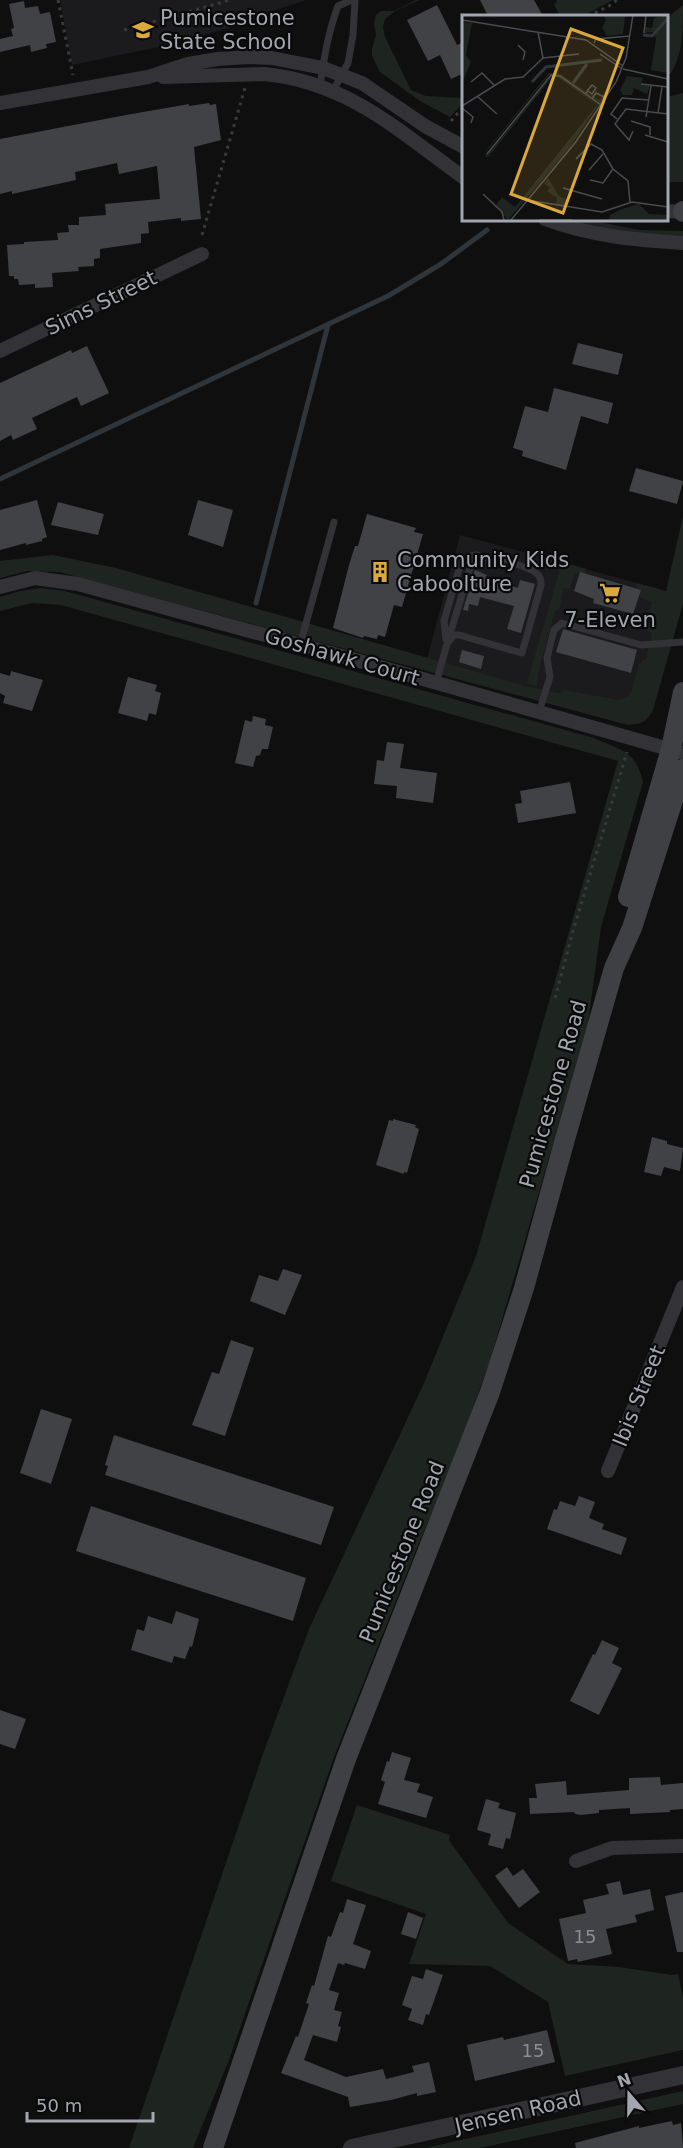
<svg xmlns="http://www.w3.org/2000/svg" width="683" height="2148" viewBox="0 0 683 2148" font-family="'DejaVu Sans',sans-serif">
<rect width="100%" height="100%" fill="#0f0f10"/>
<!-- built -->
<g fill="#1b1b1d">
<polygon points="60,0 306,0 276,10 240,25 159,47 72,65"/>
<polygon points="460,535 666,591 633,700 592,701 526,686 427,659"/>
</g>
<!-- green -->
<g fill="#1e241f">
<polygon points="416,0 419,0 395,11 385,19 383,27 385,37 411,90 426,96 464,98 464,102 450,117 420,101 380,72 372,56 372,49 376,35 374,24 376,15 381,11 394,11"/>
<polygon points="557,0 613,0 583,16 560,16 554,4 557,2"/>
<path d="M683 5C683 30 683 60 667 78V18Z"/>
<polygon points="683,93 683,182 667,182 667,97"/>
<polygon points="558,219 584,219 640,230 683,231 683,237 624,233"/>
<path d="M683 516V604L653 710C647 722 641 724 628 725L59 572 27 571 0 578V561L53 555 116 568 526 686 559 693 564 690 619 700 627 697 631 692 639 664 646 658 652 633 644 630 652 602 639 597 641 590 635 588 637 583 666 591Z"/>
<polygon points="562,562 587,569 585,573 575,573 570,589 563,588 560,608 555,611 540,665 537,686 527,683"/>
<path d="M41 588 65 591 594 738C621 750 636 751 643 782L601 927 588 1023 490 1361 452 1465 416 1550 334 1757 229 2060 193 2148H129L263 1754 309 1629 424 1383 476 1256 618 761 61 605 32 603 0 611V597L20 591Z"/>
<polygon points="357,1805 450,1835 449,1840 508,1923 568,1964 619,1967 672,1975 678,1974 683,1998 683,2050 565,2076 548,2002 490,1966 409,1964 426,1914 331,1881"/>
<polygon points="683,2091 683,2104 480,2148 425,2148"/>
</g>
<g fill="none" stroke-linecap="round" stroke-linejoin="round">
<!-- stream -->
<g stroke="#2e353b" stroke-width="5">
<polyline points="0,479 388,296 441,264 487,230"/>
<polyline points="256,603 328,325"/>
</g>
</g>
<!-- building -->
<g fill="#414245">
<polygon points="480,0 534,0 543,16 488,16"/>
<polygon points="24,1 25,8 38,6 40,14 50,12 56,42 46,44 47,48 31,52 30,45 0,52 0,39 13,36 11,29 14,28 9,4"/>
<polygon points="437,5 457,45 464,42 464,73 451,79 440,55 428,61 407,20"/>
<polygon points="209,103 210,105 216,104 221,140 194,147 201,219 181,221 181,218 148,222 149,233 141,234 141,243 100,249 100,258 94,259 94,266 78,267 79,271 52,273 53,287 35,288 35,284 19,285 18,279 14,279 14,276 9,276 7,245 24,244 24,242 58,240 57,233 69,232 68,225 79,225 79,217 106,215 105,204 160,199 157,166 119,174 117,163 75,172 76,180 12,194 12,191 0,194 0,139 126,115 189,104 189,106"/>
<polygon points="578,343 623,354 618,375 572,364"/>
<polygon points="87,346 109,393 81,406 77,397 32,418 37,429 13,440 11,435 0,441 0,383 71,350 72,353"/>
<polygon points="554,388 613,403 608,424 581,416 566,470 522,456 523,451 513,448 525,406 548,412"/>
<polygon points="636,468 683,481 677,504 629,491"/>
<polygon points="37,500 47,537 42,539 42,541 26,545 26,543 0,550 0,510"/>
<polygon points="198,500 233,510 223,547 188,535"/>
<polygon points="58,502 104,514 98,535 51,525"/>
<polygon points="367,514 416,528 414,532 423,534 402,607 394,605 385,637 378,635 377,639 364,636 363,638 333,628 349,565 355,546 358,546"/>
<polygon points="475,570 487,575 485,579 518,588 520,580 535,584 521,633 507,629 514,606 480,597 478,606 469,604 468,611 463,610"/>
<polygon points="580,572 641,590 633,614 593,603 594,599 574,591"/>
<polygon points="563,629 637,650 631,673 556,652"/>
<polygon points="462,650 484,656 481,669 459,662"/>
<polygon points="11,671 43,680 32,711 3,703 5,696 0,693 0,673 10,676"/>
<polygon points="128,677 157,685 155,691 161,693 156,715 149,713 147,721 118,713"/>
<polygon points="253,716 266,719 265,725 273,727 268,749 262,749 260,755 256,756 253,767 235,763 245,720 252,722"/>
<polygon points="387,742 404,744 400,768 437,773 433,803 396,798 397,786 374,784 377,760 384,761"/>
<polygon points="570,782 576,813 518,823 515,804 522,803 520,791"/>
<polygon points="393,1119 416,1125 415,1127 419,1129 407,1173 404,1172 404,1174 376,1165 389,1120 393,1121"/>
<polygon points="652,1137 667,1141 667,1144 683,1148 680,1171 664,1167 661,1176 644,1172"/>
<polygon points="283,1269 302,1275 285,1315 250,1301 259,1275 278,1281"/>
<polygon points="231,1340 254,1348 225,1436 192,1425 212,1372 219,1374"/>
<polygon points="41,1409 72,1419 51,1484 20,1473"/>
<polygon points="114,1435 334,1507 321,1545 105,1475 108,1466 105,1465"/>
<polygon points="579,1496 595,1502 589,1518 604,1524 602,1529 627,1538 621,1555 547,1529 554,1509 557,1510 560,1501 575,1506"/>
<polygon points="91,1506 306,1578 293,1621 76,1551"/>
<polygon points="176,1611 199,1619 192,1647 190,1646 185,1659 174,1656 172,1663 131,1650 137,1629 144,1631 148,1616 172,1624"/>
<polygon points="602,1640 619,1648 612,1663 622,1668 599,1715 570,1701 593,1654 595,1655"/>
<polygon points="0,1710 26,1719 15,1749 0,1744"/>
<polygon points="392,1752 411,1758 404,1780 420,1784 417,1792 433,1797 426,1818 378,1804 385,1782 381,1780 387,1761 389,1762"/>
<polygon points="660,1777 661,1785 683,1783 683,1809 670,1810 670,1812 630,1814 630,1808 599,1810 599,1813 581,1815 575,1814 574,1812 530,1814 529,1798 537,1798 535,1784 566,1781 567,1795 629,1790 629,1778"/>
<polygon points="486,1799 500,1803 498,1808 516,1813 510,1839 506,1838 503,1849 488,1845 491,1834 477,1830"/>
<polygon points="507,1867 513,1876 523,1869 540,1892 519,1908 495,1876"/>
<polygon points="620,1881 623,1895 650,1889 654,1910 635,1915 637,1922 606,1929 612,1954 578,1962 577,1959 568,1961 559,1919 586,1913 583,1900 609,1894 606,1884"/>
<polygon points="683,1892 683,1952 677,1952 665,1896"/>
<polygon points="347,1899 366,1905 353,1944 371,1951 365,1969 345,1963 344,1965 338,1963 329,1990 339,1993 334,2010 342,2012 338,2026 341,2027 337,2042 313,2035 304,2060 346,2077 383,2069 386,2079 414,2072 412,2066 429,2062 436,2092 417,2096 417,2093 391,2100 350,2107 348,2097 281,2073 296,2036 298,2037 309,2004 306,2003 312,1985 314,1986 326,1943 328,1936 331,1937 340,1912 343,1913"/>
<polygon points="408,1912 423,1918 416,1939 401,1934"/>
<polygon points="426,1969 443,1975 429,2015 426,2014 423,2025 408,2020 412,2009 402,2005 412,1976 423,1979"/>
<polygon points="547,2030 555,2062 475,2081 467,2045 503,2037 504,2040"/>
<polygon points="672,2121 673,2125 681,2123 683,2148 576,2148 575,2143 639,2126 639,2128"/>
</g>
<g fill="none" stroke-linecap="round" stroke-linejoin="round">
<!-- path -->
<g stroke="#393a3d" stroke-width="3" stroke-dasharray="3 4.5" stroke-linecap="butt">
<polyline points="58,0 73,75"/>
<polyline points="588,16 609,6 617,0"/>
<polyline points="124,30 230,0"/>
<polyline points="451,121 464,106"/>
<polyline points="202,235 245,88"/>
<polyline points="555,998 573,931 627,752"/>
</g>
<!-- service -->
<g stroke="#333337" stroke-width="7">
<path d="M320 86C324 58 328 33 338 6L352 0"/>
<polyline points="333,91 348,63 353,35 355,0"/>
<polyline points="446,639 444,621 461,562 470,556 476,555 485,557"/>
<polyline points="300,645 334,522"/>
<path d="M436 683 447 644 454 635H459L522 653 541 585C541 581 541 579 539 576 533 567 494 557 484 558 479 558 475 562 471 565L447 644"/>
<polyline points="539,712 550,677 547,658 554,630 562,623 641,645 683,642"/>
</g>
<!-- minor -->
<g stroke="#333337" stroke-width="14">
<path d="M163 77 264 74C348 82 399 131 464 178"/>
<polyline points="0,103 148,77 188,64 218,59 248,57 272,58 323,68 362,83 425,126 464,147"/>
<polyline points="666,211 683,212"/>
<path d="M545 219C590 236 636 240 683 243"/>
<polyline points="0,351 202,254"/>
<polyline points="0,587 35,578 78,584 356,660 683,753"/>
<polyline points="608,1471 683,1287"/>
<polyline points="576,1861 612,1848 683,1846"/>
</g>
<!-- tertiary -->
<polyline stroke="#333337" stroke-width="18" points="352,2148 683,2075"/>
<!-- secondary -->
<g stroke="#3f4044" stroke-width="20">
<polyline points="683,212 683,211"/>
<polyline points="628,897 671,749 683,692"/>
<polyline points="213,2148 346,1759 490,1392 524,1288 565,1139 614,968 632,928 683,769"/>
</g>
</g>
<!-- icons -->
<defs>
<symbol id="school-bare" viewBox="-9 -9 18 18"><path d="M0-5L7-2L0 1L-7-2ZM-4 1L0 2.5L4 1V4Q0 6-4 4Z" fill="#daa93d" stroke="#0a0a0b" stroke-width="2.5" paint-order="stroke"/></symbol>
<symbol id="building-bare" viewBox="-9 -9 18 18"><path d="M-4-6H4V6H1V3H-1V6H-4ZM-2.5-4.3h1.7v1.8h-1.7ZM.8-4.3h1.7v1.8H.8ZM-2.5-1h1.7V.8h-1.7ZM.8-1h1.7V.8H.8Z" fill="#daa93d" stroke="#0a0a0b" stroke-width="2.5" paint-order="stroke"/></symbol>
<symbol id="supermarket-bare" viewBox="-9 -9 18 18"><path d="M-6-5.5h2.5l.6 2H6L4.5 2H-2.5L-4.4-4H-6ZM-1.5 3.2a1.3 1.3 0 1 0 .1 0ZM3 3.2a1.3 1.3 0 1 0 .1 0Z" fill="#daa93d" stroke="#0a0a0b" stroke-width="2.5" paint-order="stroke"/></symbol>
</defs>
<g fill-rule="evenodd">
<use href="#school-bare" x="128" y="15" width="30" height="30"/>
<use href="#building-bare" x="365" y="557" width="30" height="30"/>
<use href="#supermarket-bare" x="595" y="578" width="30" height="30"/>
</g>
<g text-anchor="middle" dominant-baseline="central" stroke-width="4.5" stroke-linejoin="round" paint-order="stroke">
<!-- number labels -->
<g font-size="18" fill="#8a8d94">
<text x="585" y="1936">15</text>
<text x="533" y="2050">15</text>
</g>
<!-- poi labels -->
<g font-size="21" fill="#a2a6af" stroke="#0a0a0b" text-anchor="start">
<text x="160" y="18">Pumicestone<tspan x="160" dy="24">State School</tspan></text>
<text x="397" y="560">Community Kids<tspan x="397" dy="24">Caboolture</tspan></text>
<text x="610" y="620" text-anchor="middle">7-Eleven</text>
</g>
<!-- street labels -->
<g font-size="21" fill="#a2a6af" stroke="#0a0a0b">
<text transform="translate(101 303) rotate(-26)">Sims Street</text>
<text transform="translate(342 657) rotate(16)">Goshawk Court</text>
<text transform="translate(553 1094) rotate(-74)">Pumicestone Road</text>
<text transform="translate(639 1396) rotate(-68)">Ibis Street</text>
<text transform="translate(402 1552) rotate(-68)">Pumicestone Road</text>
<text transform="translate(518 2112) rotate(-13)">Jensen Road</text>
</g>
</g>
<!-- overview -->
<g transform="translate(462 15)">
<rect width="206" height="206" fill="#0f0f10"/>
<path d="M141 0H166L163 2 161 19 145 21 140 13 144 5ZM185 0 184 12 190 13 192 3 205 0V58L189 55 194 24 191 17 183 18ZM0 7 10 8 4 40 9 47 0 68ZM87 58H97L130 81 136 73 131 82 137 85 155 61 138 88 97 60H87L23 138 26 140 28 137 89 61H97L136 90 108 132 46 205 34 190 40 182 53 192 135 90 96 62H90L27 141 24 142 23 137ZM165 61 181 63 179 69 188 71 185 79 172 73 170 80H161L158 75ZM86 163 97 181 106 185 105 191 94 189 95 183 85 176 88 173 82 168ZM177 189 187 199 205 200V205H147L148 200 160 194Z" fill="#1e241f"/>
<path fill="none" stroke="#2e353b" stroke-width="3" d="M181 20 190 21 206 3M70 67 84 52 140 45M111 68 125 49"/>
<path fill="none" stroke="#4a4b50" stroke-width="1.5" d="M0 5 124 25 161 51M76 17 81 43M182 18 184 0M132 28 134 24 168 21M56 30 63 37 61 45M138 39 159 53M81 43 117 39M161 54 206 64M9 67 20 58 32 70M179 69 206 72M123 79 126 76 130 79 134 73 130 70 125 76M15 81 35 99M130 84 134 78 144 83M0 91 43 64 61 62 81 43M0 93 11 102 9 108M196 98 200 72M184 102 189 71M155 104 149 99 160 83 187 85M169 106 188 112V120M171 116 167 125 153 109 164 94 206 99M183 120 206 127M25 139 89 60 98 61 139 90M114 144 129 129 140 135 151 154 166 166 168 187M127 155 141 139M128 165 141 168 151 154M101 173 140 184M21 179 40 197 42 205M65 185 140 197 170 187 206 192M49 205 113 128 154 67 164 43 171 0M77 205H110"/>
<path fill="#daa93d" fill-opacity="0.15" stroke="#daa93d" stroke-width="3" d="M109 14 161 33 101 198 49 179Z"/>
<rect width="206" height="206" fill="none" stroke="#a2a6af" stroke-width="3"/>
</g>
<!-- north arrow -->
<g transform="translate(629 2094) rotate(340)" stroke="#0a0a0b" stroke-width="4.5" paint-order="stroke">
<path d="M0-4.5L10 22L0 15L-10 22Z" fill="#a2a6af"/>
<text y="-9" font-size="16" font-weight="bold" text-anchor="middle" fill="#a2a6af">N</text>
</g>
<!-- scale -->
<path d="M27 2112v9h126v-9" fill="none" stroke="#a2a6af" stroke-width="3"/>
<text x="36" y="2112" font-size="18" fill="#a2a6af" stroke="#0a0a0b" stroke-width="4.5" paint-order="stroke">50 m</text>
</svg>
